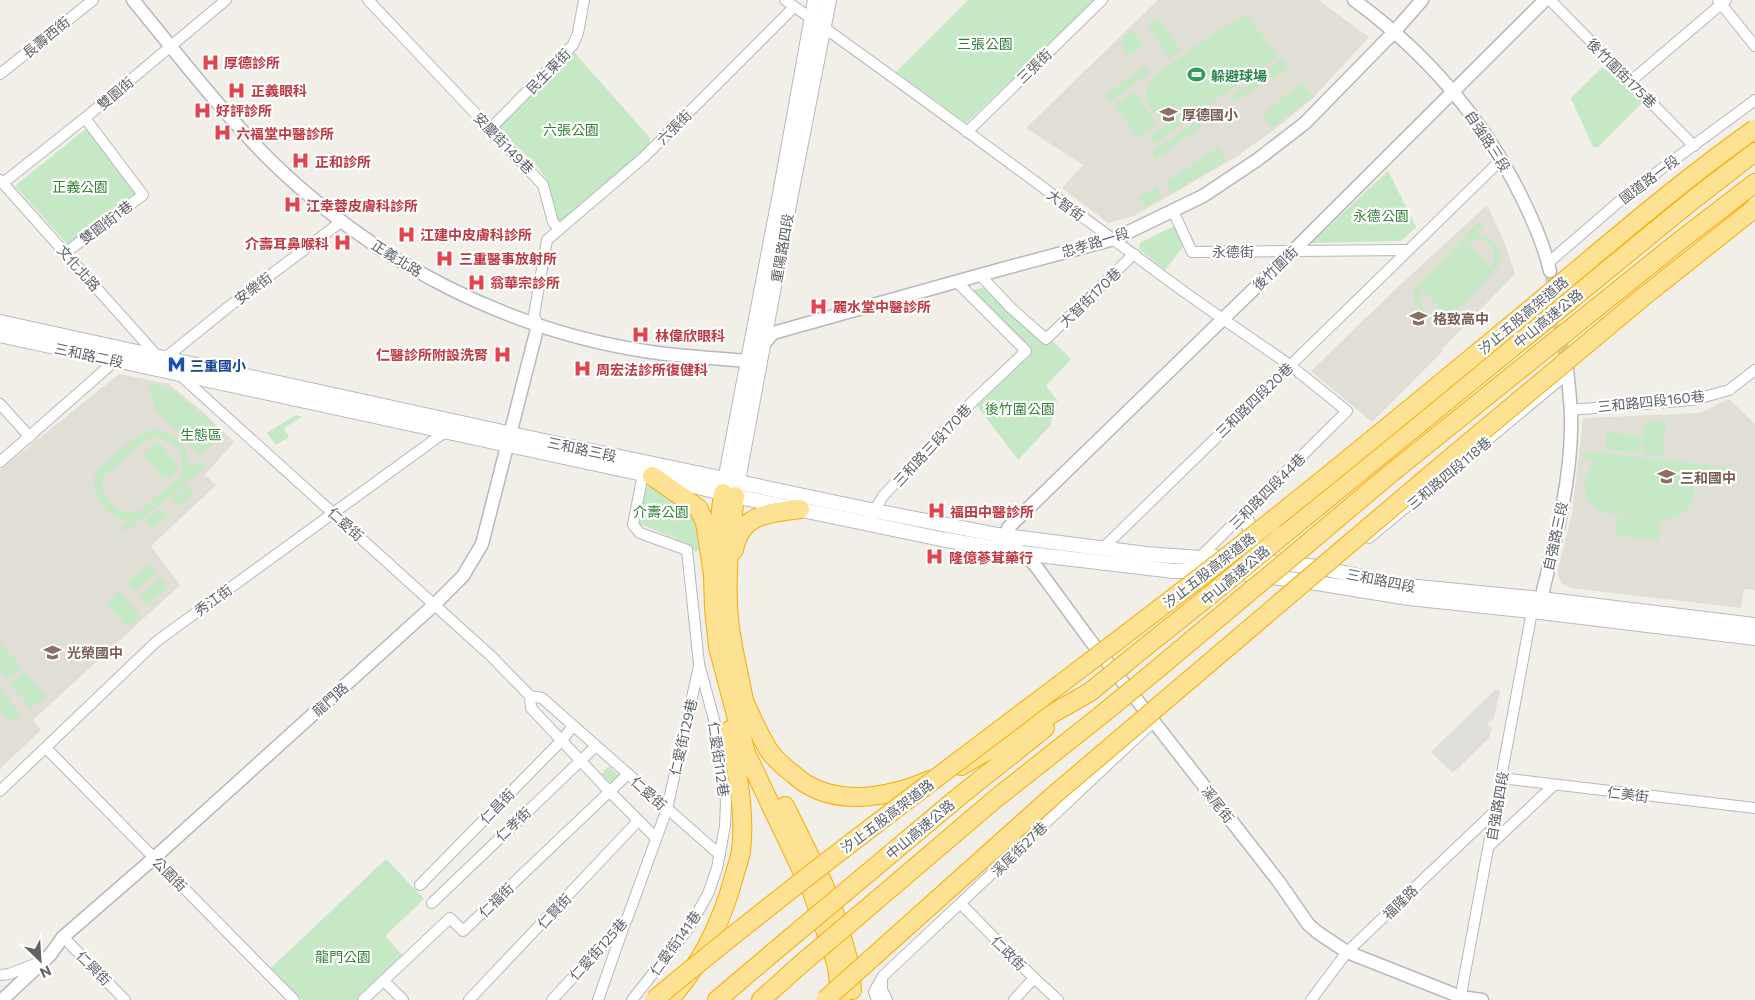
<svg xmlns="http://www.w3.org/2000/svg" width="1755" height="1000" viewBox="0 0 1755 1000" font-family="Commissioner,'Noto Sans TC',sans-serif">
<rect width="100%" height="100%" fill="#f1efe8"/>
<!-- industrial -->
<polygon fill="#e0deda" points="1497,688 1500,691 1494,718 1487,724 1492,729 1489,738 1453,773 1431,752"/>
<!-- education -->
<g fill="#e1ded6">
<polygon points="1158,0 1318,0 1369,37 1312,99 1274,130 1236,157 1134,216 1108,223 1062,188 1083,165 1026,128"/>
<polygon points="1487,205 1503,239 1515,274 1442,349 1443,351 1372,422 1311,371 1398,287"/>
<polygon points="119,374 169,384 203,412 234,442 205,475 216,485 151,546 180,585 33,720 41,730 0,769 0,470"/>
<polygon points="1729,399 1755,424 1755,590 1744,589 1741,608 1570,588 1561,583 1558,575 1558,569 1572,513 1583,418 1700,413"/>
</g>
<!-- green -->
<g fill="#c5e8c5" fill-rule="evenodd">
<polygon points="968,0 1095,0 966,123 896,72"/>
<polygon points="1246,14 1278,56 1154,144 1149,137 1172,121 1160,116 1152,110 1147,101 1146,93 1153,77 1216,32"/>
<polygon points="1158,17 1181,50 1169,58 1147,25"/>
<polygon points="1132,29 1143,46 1129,56 1120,42"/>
<path d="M574 52 650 138V143L639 155 560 225C553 212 553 197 548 183 543 168 510 141 497 128Z"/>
<polygon points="1282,59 1288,68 1273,79 1265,70"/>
<polygon points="1606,64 1643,102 1598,147 1593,147 1571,98"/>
<polygon points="1145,66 1150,73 1110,102 1105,95"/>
<polygon points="1264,74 1269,79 1238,101 1230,98"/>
<polygon points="1302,83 1313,96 1272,128 1262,115"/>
<polygon points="1135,92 1156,124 1137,138 1115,105"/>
<polygon points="1201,118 1201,127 1156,159 1152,152"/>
<polygon points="88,127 136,194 68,245 15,186"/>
<polygon points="1218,147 1227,160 1172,193 1166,182"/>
<polygon points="1388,171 1416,227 1401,241 1311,243"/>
<polygon points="1156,186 1161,196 1146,207 1139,198"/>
<path d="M1479 222 1483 226 1476 234C1494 235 1505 250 1498 267L1443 325C1438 320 1434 321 1428 318 1416 312 1412 300 1415 288ZM1477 239C1490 241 1497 250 1494 263L1446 314 1490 267 1480 256 1462 274 1480 255 1468 244 1424 289 1467 243ZM1447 289 1435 303 1445 314C1429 319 1416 306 1422 290L1435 302Z"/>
<polygon points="1174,226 1183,247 1165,270 1139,249 1140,243"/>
<polygon points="984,287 1045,344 1051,339 1071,359 1046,386 1057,400 1050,426 1018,460 976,404 1031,352 967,292"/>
<polygon points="148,383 168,387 226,435 199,455 155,409"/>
<polygon points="296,415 302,417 284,428 289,437 276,445 267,433"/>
<polygon points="1645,421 1666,422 1663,456 1642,454"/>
<path d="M155 429C180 433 186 445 190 468L199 461 205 468 126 532 122 527 129 520C126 520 121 520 118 518 104 512 88 488 96 473 100 466 135 436 143 433 147 431 151 430 155 429ZM154 437C176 442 186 454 181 476L140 511C118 519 101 498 102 478L148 438Z"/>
<polygon points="1607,432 1642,436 1640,453 1605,450"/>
<polygon points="157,441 180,468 165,480 143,454"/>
<path d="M1586 451 1726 467 1725 475 1688 470C1700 488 1694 515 1670 519 1658 521 1644 517 1631 515 1622 514 1610 515 1601 511 1580 501 1581 476 1596 462L1585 460Z"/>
<polygon points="188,485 195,493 179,507 172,498"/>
<polygon points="651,485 696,515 703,549 695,552 691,545 640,524 638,521 644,489"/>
<polygon points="161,508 168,516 151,529 144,521"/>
<polygon points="1618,515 1661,521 1658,541 1615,535"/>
<polygon points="149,564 157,573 135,591 127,582"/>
<polygon points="161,578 168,587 147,605 139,596"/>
<polygon points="119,591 141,617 128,628 106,602"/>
<polygon points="0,642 22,668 7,679 0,670"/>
<polygon points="25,672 46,697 31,709 9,683"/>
<polygon points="0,690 21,714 11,722 0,710"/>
<polygon points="609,766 619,776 611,784 601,774"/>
<polygon points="386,859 424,899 385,936 403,956 357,1000 302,1000 271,968"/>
</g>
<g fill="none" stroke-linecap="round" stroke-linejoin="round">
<!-- tertiary-tunnel -->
<polyline stroke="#ccccc8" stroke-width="12" stroke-dasharray="12 6" stroke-linecap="butt" points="1550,271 1566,367"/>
<defs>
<g id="minor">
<polyline points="368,0 543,185 553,222 559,229"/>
<path d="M785 0C913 90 1038 184 1164 277 1204 307 1247 335 1288 364 1308 379 1328 396 1347 411L1197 560"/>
<polyline points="1550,0 1694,146"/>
<polyline points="1718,0 1755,46"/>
<polyline points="0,74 93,0"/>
<polyline points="1631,81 1726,0"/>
<polyline points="490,129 573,45 578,33 584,0"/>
<polyline points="967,132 1102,0"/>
<polyline points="0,180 159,358"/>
<polyline points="3,183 85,118 226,0"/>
<polyline points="1173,211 1192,252 1408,250"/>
<polyline points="65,253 143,195 85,118"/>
<polyline points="1548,263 1629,193 1755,100"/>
<polyline points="980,275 1011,308 1046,339 1134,254"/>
<polyline points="538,325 534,315 547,240 643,158 794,7"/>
<polyline points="165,358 227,308 342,221"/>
<polyline points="180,375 491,656 530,696 542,698 720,855"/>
<polyline points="0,404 30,437"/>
<polyline points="1570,410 1693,400 1729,390 1755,370"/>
<polyline points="0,462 108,367 112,352"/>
<polyline points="872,515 883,496 970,404 1026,351 956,281"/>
<polyline points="1369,538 1567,374"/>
<polyline points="1102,549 1502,159"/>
<polyline points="530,696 531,708 610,792 656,838"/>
<polyline points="46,748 294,1000"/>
<polyline points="1501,778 1755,808"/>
<polyline points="0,791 157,641 445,432"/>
<polyline points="1490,845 1554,785"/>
<polyline points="420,885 562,740 573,726"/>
<polyline points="432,903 596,746"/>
<polyline points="961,904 1034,978 1058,1000"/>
<polyline points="63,937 125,1000"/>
<polyline points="0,975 9,974 40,962"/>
<polyline points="882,979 882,990 887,1000"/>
<polyline points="384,981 403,1000"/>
<polyline points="363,1000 450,918 463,931 628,774"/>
<polyline points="469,1000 638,821"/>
<polyline points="552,1000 627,919 667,809 699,666"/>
<polyline points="598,1000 625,923"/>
<polyline points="632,1000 688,929 708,894 717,868 725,826 726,801 716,727 699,664 687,550 640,533 633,525 643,474"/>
<polyline points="877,1000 874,992 883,976 1153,722"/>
<polyline points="1014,1000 1034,978"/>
<polyline points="1311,1000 1347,952 1495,811"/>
<polyline points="1460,1000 1532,611"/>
</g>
<g id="tertiary">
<path d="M133 0C177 54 222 112 271 161 375 262 507 331 651 352 683 357 716 358 749 361L773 333 980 275 1114 239 1203 196 1257 160 1305 123 1394 32 1422 0"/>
<path d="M1354 0C1425 52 1482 117 1521 196 1533 220 1544 245 1550 271"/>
<path d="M1535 607 1541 599C1554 544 1570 488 1571 430 1572 410 1569 389 1567 369"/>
<polyline points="2,1000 50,955 63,937 154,858 434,605 463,576 482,544 538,325"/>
<polyline points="1482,1000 1461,997 1347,952 1317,932 1308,924 1279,882 1090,640 1035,565 1008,541 1008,528 1293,251 1545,0"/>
</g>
<g id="secondary">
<polyline points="0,322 511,434 875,511 998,535 1146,554 1200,558 1214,557 1318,567 1397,585 1541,599 1755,625"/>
<polyline points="0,335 652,476 735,496 941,539 1022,553 1174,571 1225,571 1311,582 1409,598 1532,611 1755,638"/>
<polyline points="724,486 782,183 815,0"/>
<polyline points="736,491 792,189 829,0"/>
<polyline points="1244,514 1263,562"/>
</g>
<g id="motorway">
<polyline points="652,476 698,508 705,522 713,575 714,608 718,647 746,753 812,892 832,950 837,967 841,1000"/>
<path d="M735 496C730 537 725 578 729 619 732 649 740 677 745 706"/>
<polyline points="1283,535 1694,199 1755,152"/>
<polyline points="1307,544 1390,474 1677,243 1755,183"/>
<path d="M734 550C741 513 770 513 800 509"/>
<polyline points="716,552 723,493"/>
<polyline points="1134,656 1209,596"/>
<polyline points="1155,671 1242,598"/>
<path d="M744 701C752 718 760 737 770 752 776 760 784 767 792 773 797 777 802 782 808 785 844 806 894 796 930 780"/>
<polyline points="961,766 1090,692"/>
<polyline points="785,806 824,885 837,920 849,962 852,990"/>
<polyline points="862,878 956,799 1045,728"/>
<polyline points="865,910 994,800 1100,716"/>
<path d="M669 1000C701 965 723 919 735 873 737 866 740 858 741 851 746 811 736 769 730 730"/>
<polyline points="717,1000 789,939"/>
<polyline points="761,1000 801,964"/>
</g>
</defs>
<!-- minor casing -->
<use href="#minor" stroke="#b5b8bc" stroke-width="12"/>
<!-- tertiary casing -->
<use href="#tertiary" stroke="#b5b8bc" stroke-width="15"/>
<!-- secondary casing -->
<use href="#secondary" stroke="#b6babf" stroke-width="16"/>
<!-- motorway casing -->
<use href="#motorway" stroke="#f9ab00" stroke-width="20"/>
<!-- minor -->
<use href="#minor" stroke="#fff" stroke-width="10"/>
<!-- tertiary -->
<use href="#tertiary" stroke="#fff" stroke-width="12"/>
<!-- secondary -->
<use href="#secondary" stroke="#fff" stroke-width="14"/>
<!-- motorway -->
<use href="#motorway" stroke="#fde293" stroke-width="18"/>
<defs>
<g id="motorway-bridge">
<polyline points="1209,596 1283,535"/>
<polyline points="1242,598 1307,544"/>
<polyline points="1090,692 1134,656"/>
<polyline points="1100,716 1155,671"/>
<polyline points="789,939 862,878"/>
<polyline points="801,964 865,910"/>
<path d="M654 1000C846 840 1050 696 1245 542 1349 460 1450 376 1551 292 1618 236 1684 179 1755 129"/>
<polyline points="825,1000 1054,795 1436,470 1643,297 1755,208"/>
</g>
</defs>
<!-- motorway-bridge casing -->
<use href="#motorway-bridge" stroke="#f9ab00" stroke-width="20" stroke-linecap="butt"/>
<!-- motorway-bridge -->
<use href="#motorway-bridge" stroke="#fde293" stroke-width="18"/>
</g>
<!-- icons -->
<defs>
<symbol id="hospital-bare" viewBox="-9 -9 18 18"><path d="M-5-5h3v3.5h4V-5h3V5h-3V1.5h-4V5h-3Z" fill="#e0444e" stroke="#fff" stroke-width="2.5" paint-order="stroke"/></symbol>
<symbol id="stadium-bare" viewBox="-9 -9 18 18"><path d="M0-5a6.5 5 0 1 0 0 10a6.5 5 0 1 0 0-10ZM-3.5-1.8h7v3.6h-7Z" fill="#2e9e5b" stroke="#fff" stroke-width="2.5" paint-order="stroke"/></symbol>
<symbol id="school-bare" viewBox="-9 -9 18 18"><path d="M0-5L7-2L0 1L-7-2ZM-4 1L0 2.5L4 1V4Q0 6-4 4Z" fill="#8d6e63" stroke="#fff" stroke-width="2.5" paint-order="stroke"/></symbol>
<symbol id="metro-bare" viewBox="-9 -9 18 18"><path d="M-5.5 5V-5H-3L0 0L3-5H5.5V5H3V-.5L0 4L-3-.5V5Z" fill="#1a4fb4" stroke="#fff" stroke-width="2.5" paint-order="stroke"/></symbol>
</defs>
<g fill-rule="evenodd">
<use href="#hospital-bare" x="198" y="50" width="25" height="25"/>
<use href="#stadium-bare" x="1184" y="62" width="25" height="25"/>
<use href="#hospital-bare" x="224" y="78" width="25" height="25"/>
<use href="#hospital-bare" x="190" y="98" width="25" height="25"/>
<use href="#school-bare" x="1156" y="102" width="25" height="25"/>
<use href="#hospital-bare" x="210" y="120" width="25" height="25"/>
<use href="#hospital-bare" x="288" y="148" width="25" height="25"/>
<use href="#hospital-bare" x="280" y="192" width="25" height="25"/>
<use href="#hospital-bare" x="394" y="222" width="25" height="25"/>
<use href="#hospital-bare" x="330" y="230" width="25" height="25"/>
<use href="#hospital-bare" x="432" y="246" width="25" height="25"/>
<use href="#hospital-bare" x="464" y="270" width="25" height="25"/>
<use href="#hospital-bare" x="806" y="294" width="25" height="25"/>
<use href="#school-bare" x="1406" y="306" width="25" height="25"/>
<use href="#hospital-bare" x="628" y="322" width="25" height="25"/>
<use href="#hospital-bare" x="490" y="342" width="25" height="25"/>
<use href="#metro-bare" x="164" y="352" width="25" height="25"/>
<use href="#hospital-bare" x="570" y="356" width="25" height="25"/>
<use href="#school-bare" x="1654" y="464" width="25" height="25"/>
<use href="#hospital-bare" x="924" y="498" width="25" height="25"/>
<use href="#hospital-bare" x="922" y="544" width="25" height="25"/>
<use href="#school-bare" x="40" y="640" width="25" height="25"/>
</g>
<g text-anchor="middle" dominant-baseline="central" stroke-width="4.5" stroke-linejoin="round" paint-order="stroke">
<!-- street labels -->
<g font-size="14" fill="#5f6368" stroke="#fff">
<text transform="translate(46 37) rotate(-39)">長壽西街</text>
<text transform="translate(1034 66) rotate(-44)">三張街</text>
<text transform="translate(548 71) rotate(-46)">民生東街</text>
<text transform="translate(1622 73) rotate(45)">後竹圍街175巷</text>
<text transform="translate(115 93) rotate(-40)">雙園街</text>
<text transform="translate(674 127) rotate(-45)">六張街</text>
<text transform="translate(1488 141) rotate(57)">自強路三段</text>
<text transform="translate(504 143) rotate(46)">安慶街149巷</text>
<text transform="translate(1649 179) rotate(-37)">國道路一段</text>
<text transform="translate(1066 205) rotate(36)">大智街</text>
<text transform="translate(106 222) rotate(-37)">雙園街1巷</text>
<text transform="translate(1095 242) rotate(-17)">忠孝路一段</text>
<text transform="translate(782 248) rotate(-80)">重陽路四段</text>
<text x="1233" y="251">永德街</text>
<text transform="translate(397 258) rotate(32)">正義北路</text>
<text transform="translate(79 268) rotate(48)">文化北路</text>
<text transform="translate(1275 268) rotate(-44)">後竹圍街</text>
<text transform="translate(253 288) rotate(-37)">安樂街</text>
<text transform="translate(1090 297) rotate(-44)">大智街170巷</text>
<text transform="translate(1523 315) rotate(-40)">汐止五股高架道路</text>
<text transform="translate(1548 318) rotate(-39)">中山高速公路</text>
<text transform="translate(89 355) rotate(12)">三和路二段</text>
<text transform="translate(1254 400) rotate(-44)">三和路四段20巷</text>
<text transform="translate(1651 401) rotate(-6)">三和路四段160巷</text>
<text transform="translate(932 445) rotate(-47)">三和路三段170巷</text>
<text transform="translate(582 449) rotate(12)">三和路三段</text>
<text transform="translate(1449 473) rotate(-40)">三和路四段118巷</text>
<text transform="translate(1267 491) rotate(-45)">三和路四段44巷</text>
<text transform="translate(346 524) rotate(42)">仁愛街</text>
<text transform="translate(1555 536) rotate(-78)">自強路三段</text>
<text transform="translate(1209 570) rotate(-38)">汐止五股高架道路</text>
<text transform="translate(1235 575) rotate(-40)">中山高速公路</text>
<text transform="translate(1381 580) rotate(11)">三和路四段</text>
<text transform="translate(213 600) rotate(-36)">秀江街</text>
<text transform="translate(330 699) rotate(-42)">龍門路</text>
<text transform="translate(683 737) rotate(-77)">仁愛街129巷</text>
<text transform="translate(719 759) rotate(82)">仁愛街112巷</text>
<text transform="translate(649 793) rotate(42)">仁愛街</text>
<text transform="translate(1628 794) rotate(7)">仁美街</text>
<text transform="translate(1218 804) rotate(52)">溪尾街</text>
<text transform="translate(497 806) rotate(-46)">仁昌街</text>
<text transform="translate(1497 806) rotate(-80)">自強路四段</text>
<text transform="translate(887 816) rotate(-37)">汐止五股高架道路</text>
<text transform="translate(513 824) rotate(-43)">仁孝街</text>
<text transform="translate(920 829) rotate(-40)">中山高速公路</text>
<text transform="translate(1019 849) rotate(-44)">溪尾街27巷</text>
<text transform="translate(170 874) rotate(45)">公園街</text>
<text transform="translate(496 900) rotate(-44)">仁福街</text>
<text transform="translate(1400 902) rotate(-44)">福隆路</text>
<text transform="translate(554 911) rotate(-47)">仁賢街</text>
<text transform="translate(675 943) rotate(-54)">仁愛街141巷</text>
<text transform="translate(598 949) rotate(-48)">仁愛街125巷</text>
<text transform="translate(1009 953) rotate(45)">仁政街</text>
<text transform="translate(94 968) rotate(45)">仁興街</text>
</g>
<!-- park labels -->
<g font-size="14" fill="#348238" stroke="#fff">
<text x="985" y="43">三張公園</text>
<text x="571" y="129">六張公園</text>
<text x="80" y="186">正義公園</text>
<text x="1381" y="215">永德公園</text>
<text x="1020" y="408">後竹圍公園</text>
<text x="201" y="434">生態區</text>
<text x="661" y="511">介壽公園</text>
<text x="343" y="956">龍門公園</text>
</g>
<!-- health labels -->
<g font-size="14" font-weight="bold" fill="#be3a42" stroke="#fff" text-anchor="start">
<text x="224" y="62">厚德診所</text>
<text x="251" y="90">正義眼科</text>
<text x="216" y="110">好評診所</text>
<text x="236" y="133">六福堂中醫診所</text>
<text x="315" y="161">正和診所</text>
<text x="306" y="205">江幸蓉皮膚科診所</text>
<text x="420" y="234">江建中皮膚科診所</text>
<text x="329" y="243" text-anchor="end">介壽耳鼻喉科</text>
<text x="459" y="258">三重醫事放射所</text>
<text x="490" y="282">翁華宗診所</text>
<text x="833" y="306">麗水堂中醫診所</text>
<text x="655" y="335">林偉欣眼科</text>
<text x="488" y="354" text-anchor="end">仁醫診所附設洗腎</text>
<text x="596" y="369">周宏法診所復健科</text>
<text x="950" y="511">福田中醫診所</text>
<text x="949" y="557">隆億蔘茸藥行</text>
</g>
<!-- leisure labels -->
<g font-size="14" font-weight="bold" fill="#27864d" stroke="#fff" text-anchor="start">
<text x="1211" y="75">躲避球場</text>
</g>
<!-- education labels -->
<g font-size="14" font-weight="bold" fill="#785e54" stroke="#fff" text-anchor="start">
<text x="1182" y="114">厚德國小</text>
<text x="1433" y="318">格致高中</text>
<text x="1680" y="477">三和國中</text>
<text x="67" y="652">光榮國中</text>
</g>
<!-- transit labels -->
<g font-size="14" font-weight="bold" fill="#164399" stroke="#fff" text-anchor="start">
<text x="190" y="365">三重國小</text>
</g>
</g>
<!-- north arrow -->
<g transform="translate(40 960) rotate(155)" stroke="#ffffff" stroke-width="4" paint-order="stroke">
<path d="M0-4L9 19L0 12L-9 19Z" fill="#5f6368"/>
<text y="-8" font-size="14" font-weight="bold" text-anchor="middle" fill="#5f6368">N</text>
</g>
</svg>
